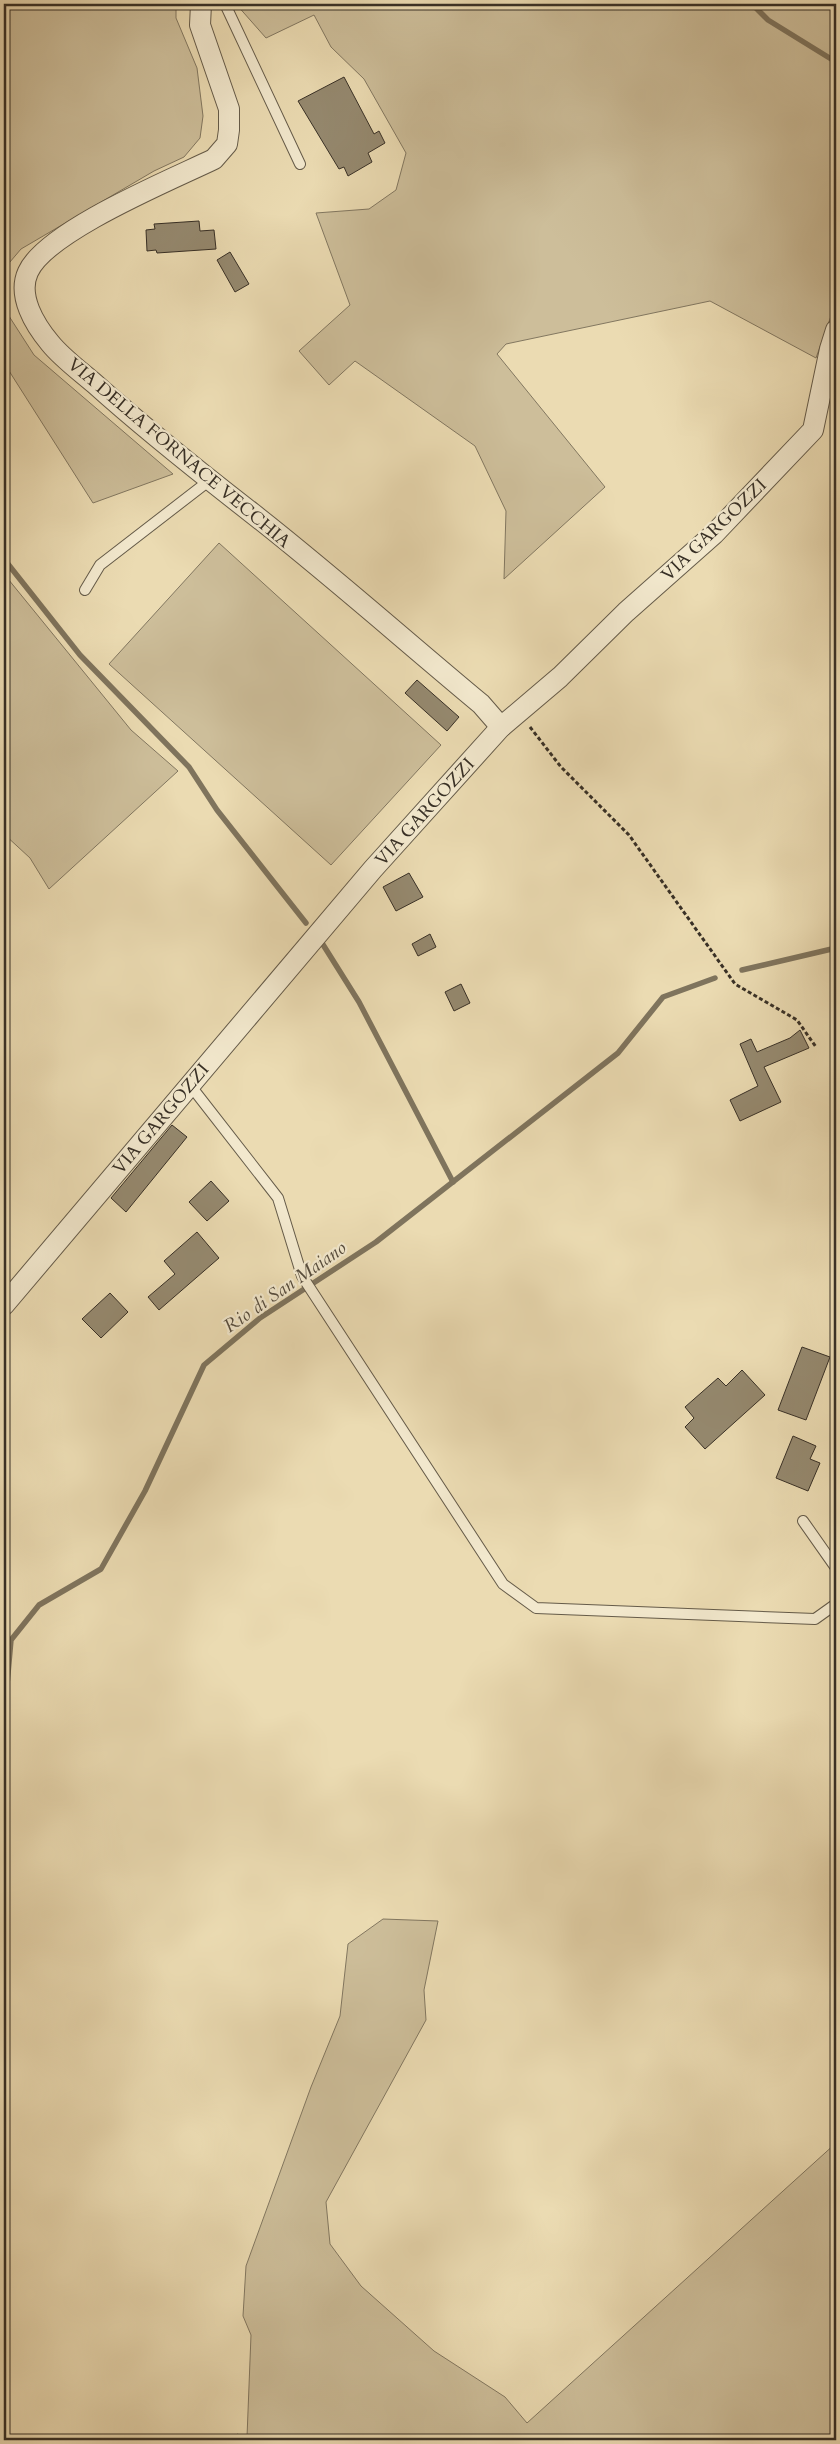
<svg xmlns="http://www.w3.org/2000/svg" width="840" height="2444" viewBox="0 0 840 2444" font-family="Cardo,serif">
<rect width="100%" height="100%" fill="#ebdbb2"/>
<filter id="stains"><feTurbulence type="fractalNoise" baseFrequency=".004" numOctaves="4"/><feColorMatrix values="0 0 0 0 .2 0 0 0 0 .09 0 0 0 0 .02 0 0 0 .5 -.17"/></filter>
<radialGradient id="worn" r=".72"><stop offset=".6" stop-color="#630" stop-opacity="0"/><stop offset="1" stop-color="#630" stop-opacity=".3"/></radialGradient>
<!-- green -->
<g fill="#cdbe9a" stroke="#827760">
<polygon points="4,4 176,4 176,18 197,68 203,116 200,138 184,157 154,171 21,249 4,269"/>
<polygon points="236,4 836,4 836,302 816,358 710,301 506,344 497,354 605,487 504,579 506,511 475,446 355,361 329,385 299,351 350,305 316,213 369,209 396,190 406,153 364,79 331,47 314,15 266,38"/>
<polygon points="4,301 7,313 34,355 173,474 93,503 4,363"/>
<polygon points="219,543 441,745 331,865 109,664"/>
<polygon points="4,574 131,730 178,771 49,889 30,858 4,834"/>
<polygon points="383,1919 438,1921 424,1990 426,2020 326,2202 330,2244 361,2286 434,2351 505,2397 527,2423 836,2143 836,2440 234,2440 237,2434 247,2437 251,2335 243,2316 246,2266 311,2087 340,2016 348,1944"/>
</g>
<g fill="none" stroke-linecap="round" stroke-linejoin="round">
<!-- stream -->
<g stroke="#7f745d" stroke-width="5.5">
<polyline points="752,4 768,20 836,62"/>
<polyline points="4,559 80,655 189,767 217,810 306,923"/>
<polyline points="322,943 359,1002 453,1182"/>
<polyline points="742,970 836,948"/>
<polyline points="4,1718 11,1640 39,1605 101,1569 145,1491 204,1365 260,1318 376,1242 618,1053 663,997 715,978"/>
</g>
</g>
<!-- building -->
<g fill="#95896f" stroke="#383026">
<polygon points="344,77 374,134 379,131 385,143 368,153 372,162 348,176 344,167 339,169 298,101"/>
<polygon points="199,221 200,231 214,230 216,249 157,253 156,250 147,251 146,230 155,229 154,224"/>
<polygon points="230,252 249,284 235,292 217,260"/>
<polygon points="417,680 459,717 447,731 405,693"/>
<polygon points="409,873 423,897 396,911 383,887"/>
<polygon points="430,934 436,947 418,956 412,944"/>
<polygon points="461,984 470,1003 454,1011 445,992"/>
<polygon points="800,1030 809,1048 764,1067 781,1102 740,1121 730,1100 758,1086 740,1044 751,1039 757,1052 790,1038"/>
<polygon points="172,1125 187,1137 126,1212 111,1198"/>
<polygon points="211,1181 229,1201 207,1221 189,1202"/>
<polygon points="197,1232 219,1258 159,1310 148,1297 175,1274 164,1261"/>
<polygon points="110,1293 128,1312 101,1338 82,1319"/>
<polygon points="802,1347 830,1357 806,1420 778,1410"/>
<polygon points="742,1370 765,1395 705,1449 685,1427 694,1418 685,1407 718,1378 726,1386"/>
<polygon points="793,1436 816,1446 810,1459 820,1463 808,1491 776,1478"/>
</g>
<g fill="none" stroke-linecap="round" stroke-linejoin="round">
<defs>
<g id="service">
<polyline points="225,4 300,164"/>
<polyline points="85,590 100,565 210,480"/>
<polyline points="190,1085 278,1198 302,1276 503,1584 536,1608 815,1619 836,1604"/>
<polyline points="803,1521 836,1568"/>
</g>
<g id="minor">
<path d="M201 4 200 25 229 109V130L227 144 214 159C173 179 46 231 28 272 17 296 35 325 50 343 62 358 80 371 95 384 145 429 198 471 252 513 330 574 404 640 481 704L501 727"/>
<polyline points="4,1305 373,869 501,727 560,677 626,612 714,534 813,430 830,349 836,330"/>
</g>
</defs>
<!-- service casing -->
<use href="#service" stroke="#655b49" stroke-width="12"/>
<!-- minor casing -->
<use href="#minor" stroke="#655b49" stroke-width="22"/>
<!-- path -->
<polyline stroke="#383026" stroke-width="3" stroke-dasharray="4 2.5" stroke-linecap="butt" points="530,727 561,767 629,835 735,984 797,1020 816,1047"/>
<!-- service -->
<use href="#service" stroke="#f2e8cd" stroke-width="10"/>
<!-- minor -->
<use href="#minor" stroke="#f2e8cd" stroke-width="20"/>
</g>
<g text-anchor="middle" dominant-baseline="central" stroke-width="4.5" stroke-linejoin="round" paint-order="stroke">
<!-- street labels -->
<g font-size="18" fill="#383026" stroke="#f2e8cd">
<text transform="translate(179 453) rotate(40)">VIA DELLA FORNACE VECCHIA</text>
<text transform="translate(714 530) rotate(-44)">VIA GARGOZZI</text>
<text transform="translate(425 812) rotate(-48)">VIA GARGOZZI</text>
<text transform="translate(161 1119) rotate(-50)">VIA GARGOZZI</text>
</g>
<!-- water labels -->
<g font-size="19" font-style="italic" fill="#564c3d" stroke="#f2e8cd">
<text transform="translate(285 1287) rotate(-35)">Rio di San Maiano</text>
</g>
</g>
<!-- margin -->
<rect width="840" height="2444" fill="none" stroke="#ebdbb2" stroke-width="20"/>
<rect x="5" y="5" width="830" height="2434" fill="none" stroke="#383026" stroke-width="2.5"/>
<rect x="10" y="10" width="820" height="2424" fill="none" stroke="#383026"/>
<rect width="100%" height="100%" filter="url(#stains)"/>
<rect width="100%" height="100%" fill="url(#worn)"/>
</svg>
